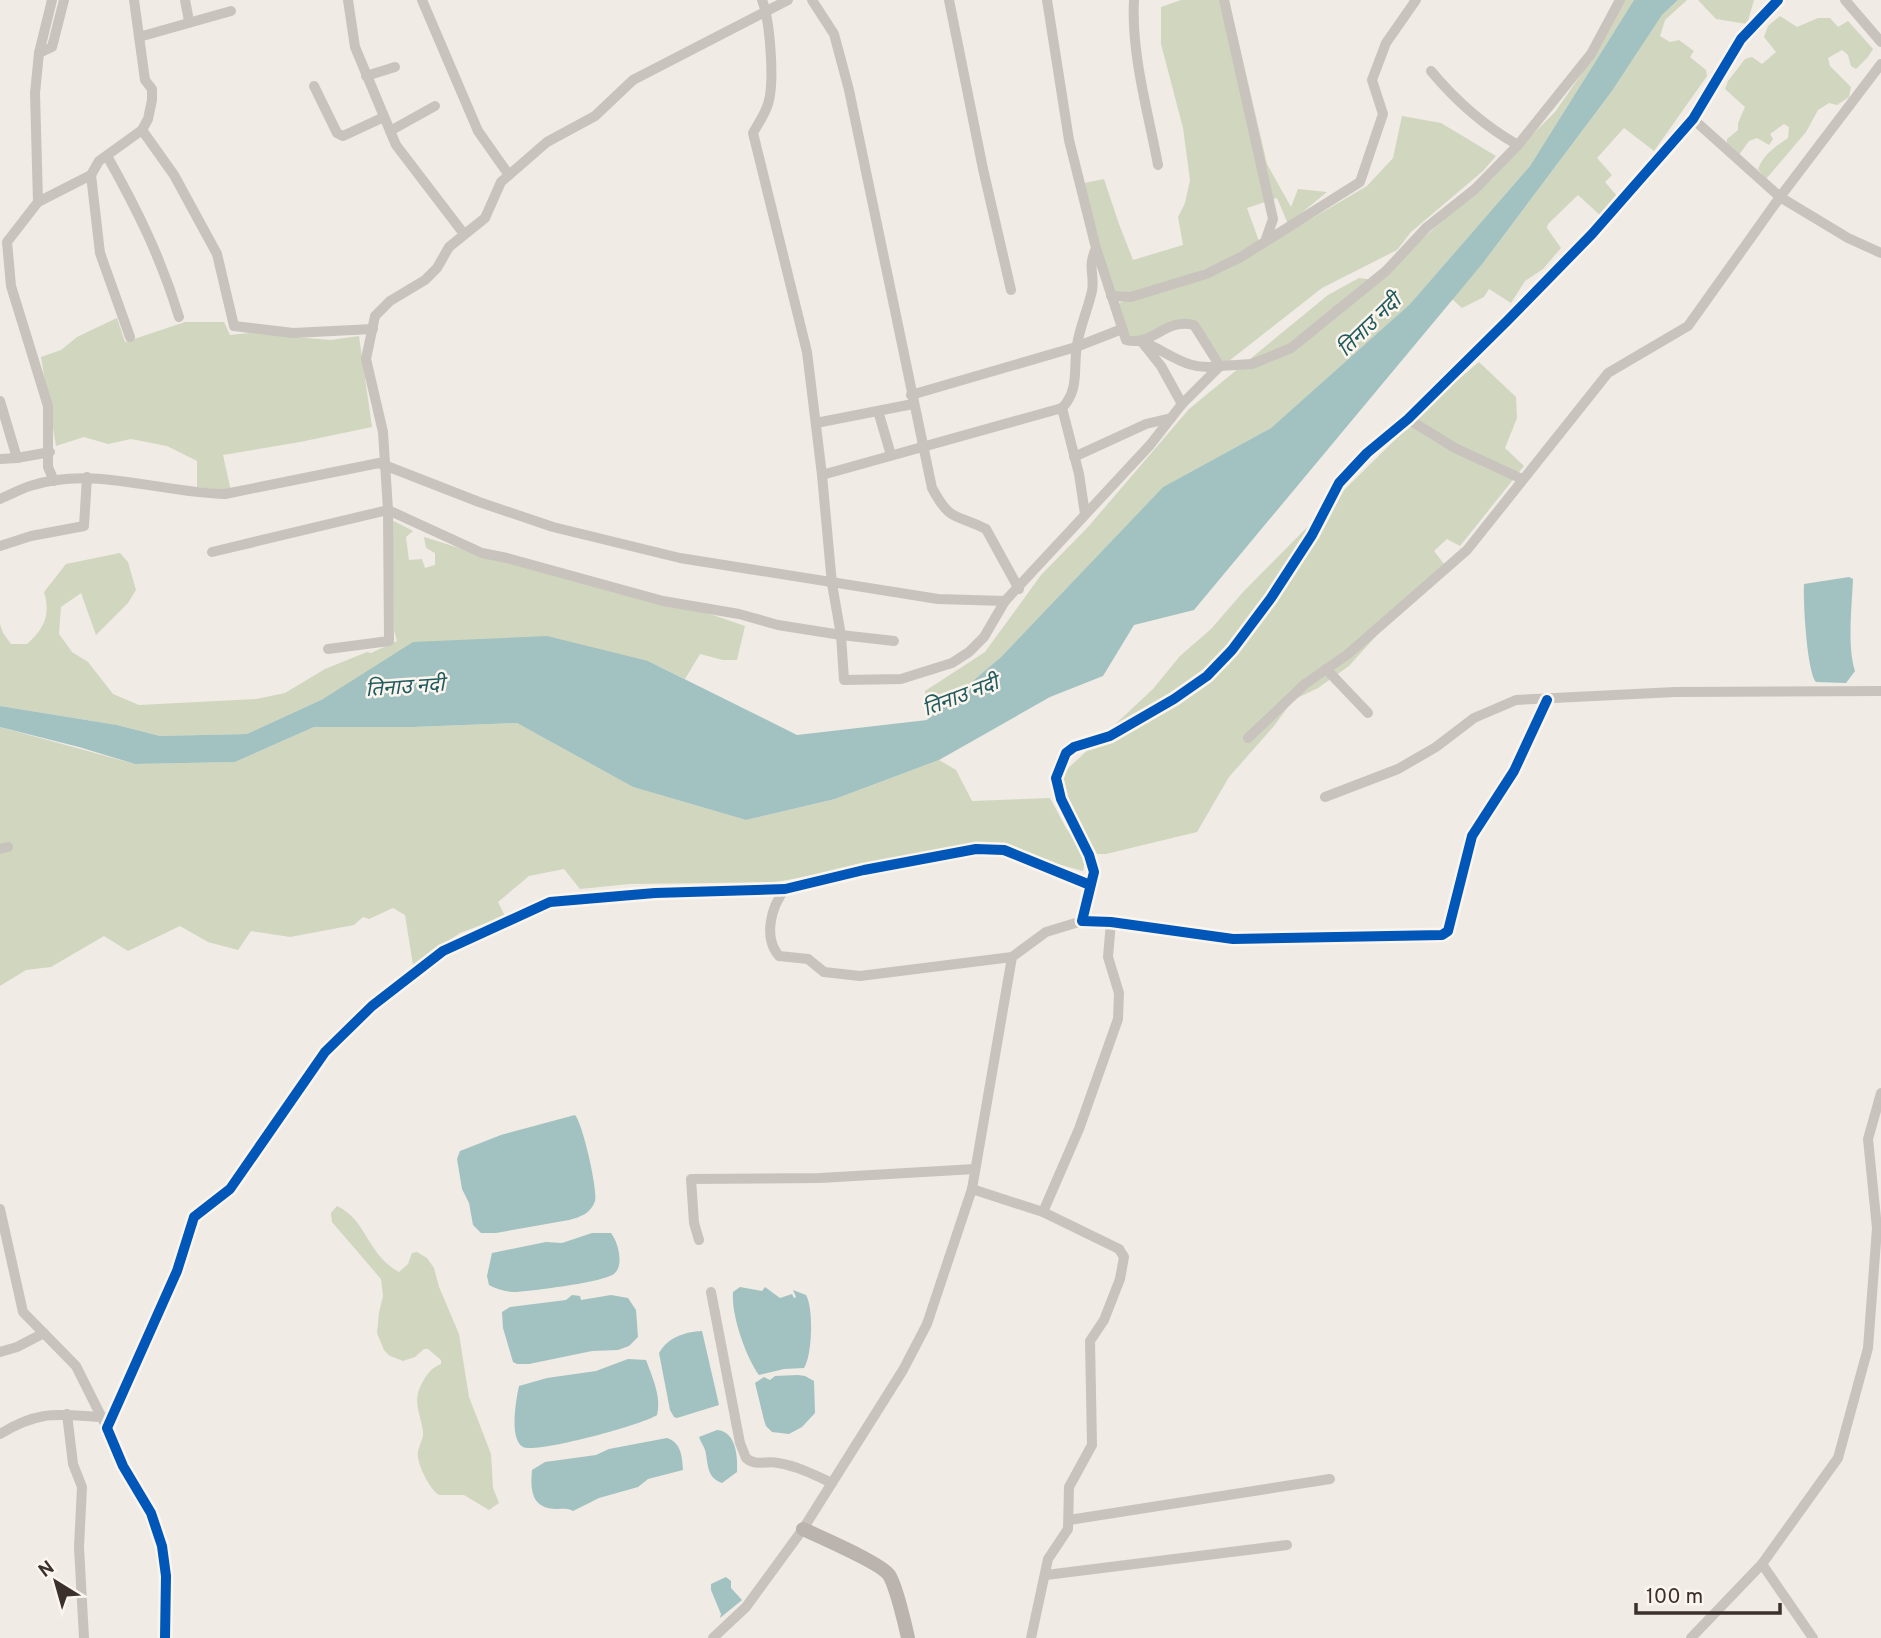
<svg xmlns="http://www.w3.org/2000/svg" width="1881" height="1638" viewBox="0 0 1881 1638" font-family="Overpass,'Noto Sans Devanagari',sans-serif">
<rect width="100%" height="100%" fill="#f0ebe5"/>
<!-- green -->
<g fill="#d1d6bf">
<path d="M1181 0H1229L1267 164 1291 207 1298 189 1327 192 1288 224 1277 198 1247 208 1259 241C1228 261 1197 273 1162 284 1145 289 1131 295 1113 294L1084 183 1104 179 1119 224 1133 260 1183 245 1178 217 1185 203 1190 180 1183 128 1161 44V7Z"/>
<polygon points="1623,0 1634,0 1530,166 1410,304 1271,428 1163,487 1001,657 927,720 925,691 985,652 1041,575 1088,527 1189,409 1328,295 1359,278 1374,280 1492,179 1522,145 1555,112 1580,76"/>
<polygon points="1678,0 1687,0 1665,20 1660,36 1670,42 1679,40 1694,51 1690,57 1706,70 1707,76 1654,151 1624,128 1597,158 1612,175 1605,182 1617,196 1601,216 1578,195 1548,224 1547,228 1561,248 1543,269 1525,281 1511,303 1489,289 1484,297 1462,308 1452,299 1483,263 1612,91 1662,15"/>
<polygon points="1698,0 1754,0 1747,24 1716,19"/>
<path d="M1780 16 1797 27 1818 18H1830L1838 27 1848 21 1873 49 1868 57 1856 69 1851 66 1848 55 1842 50 1828 58 1830 66 1851 87 1849 97 1837 105 1829 103 1818 110 1806 132 1766 179 1758 169C1764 154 1775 147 1788 138L1789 127 1784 124 1770 134 1773 139 1769 145 1757 138 1749 141 1739 155 1727 144V139L1738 130V123L1745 107 1725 89 1728 81 1745 59 1752 57 1762 64 1776 52 1764 37 1768 26Z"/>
<polygon points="1402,116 1441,123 1496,156 1483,171 1411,232 1397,250 1322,288 1225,364 1197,322 1130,340 1119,303 1248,256 1367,186 1393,158"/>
<polygon points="117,318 125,342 185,322 224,322 230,335 249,333 331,340 359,336 372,427 300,442 223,455 231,491 197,487 197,461 167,446 131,439 108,444 84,437 56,446 41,357 61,350 77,337"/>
<polygon points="1479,362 1516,397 1517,418 1505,448 1524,466 1460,546 1447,539 1434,551 1448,569 1386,625 1349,666 1318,688 1293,700 1274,726 1229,777 1197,832 1106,854 1097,854 1073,816 1062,774 1153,689 1180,656 1211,629 1244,591 1347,487 1448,388"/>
<path d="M392 520 413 531 406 537 409 560 422 559 425 568 435 565V553L426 548 424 537 472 552 713 615 745 626 737 660H723L700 654 685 679 648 661 323 699 247 734 160 736 117 725 0 706V624L3 633 11 644H27C44 629 51 615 44 592L66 564 120 553 128 562 136 590 128 603 96 635 81 593 61 607 59 634 72 652 88 662 113 694 139 705 256 699 285 693 325 669 367 652 371 653 397 641 394 630Z"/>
<polygon points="517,723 633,787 746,820 835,799 939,760 956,770 972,801 1050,798 1066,828 1086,856 1083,871 1032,857 1000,844 948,851 776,882 629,884 580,889 564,869 529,876 498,902 505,916 460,933 413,965 405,915 393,908 369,919 363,917 354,925 290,937 251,931 238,950 208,942 180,926 128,951 104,936 51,967 26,970 0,986 0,727 135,764 235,762 314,727 413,727"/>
<path d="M337 1206C367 1220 367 1255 399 1272L408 1264 412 1253 417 1252 427 1258 434 1268 439 1287 459 1334 469 1397 491 1454 493 1488 499 1503 489 1510 464 1495H439C430 1490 416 1463 418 1452 419 1445 424 1439 423 1431 420 1412 412 1401 422 1383 428 1373 430 1369 441 1364V1360L428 1349H424L415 1357 403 1361 390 1356 384 1350 377 1333 379 1313 383 1296 381 1279 332 1222 331 1213Z"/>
</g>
<!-- water -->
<g fill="#a1c2c1">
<polygon points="1634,0 1678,0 1662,15 1612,91 1483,263 1194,610 1134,625 1103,676 1050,697 939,760 835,799 746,820 633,787 517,723 413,727 314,727 235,762 135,764 79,747 0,727 0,706 117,725 160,736 247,734 323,699 413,642 547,636 648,661 797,735 927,720 1001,657 1163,487 1271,428 1410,304 1530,166"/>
<path d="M1849 577 1853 579C1852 606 1847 645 1855 671L1846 683 1816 682C1807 671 1803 601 1804 584Z"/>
<path d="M575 1115C583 1124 598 1191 595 1201 591 1213 581 1217 569 1220L496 1233H481L473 1225 469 1203 462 1189 457 1159 460 1151 501 1135Z"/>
<path d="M592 1233H611C618 1242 624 1264 615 1273 607 1282 531 1291 515 1292 507 1292 496 1289 489 1285L487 1276 492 1253 546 1242 562 1243Z"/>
<path d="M740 1287 762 1291 765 1287 780 1298 792 1294 794 1298 796 1297 793 1290 806 1295C814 1309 812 1356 804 1368L784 1369 759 1375C746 1357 731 1315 733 1292Z"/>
<polygon points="572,1295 580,1296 581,1300 611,1295 628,1298 636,1310 638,1337 629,1346 618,1350 592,1351 529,1364 517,1364 513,1362 503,1328 502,1312 510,1307 566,1300"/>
<path d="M702 1331 719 1405 677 1418 674 1417 670 1410 659 1353C668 1337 685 1332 702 1331Z"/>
<path d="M628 1359 646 1360C652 1376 662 1398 657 1415 642 1425 535 1454 523 1447 509 1439 516 1400 519 1386L547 1378 596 1371Z"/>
<polygon points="798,1375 805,1376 814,1381 815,1413 802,1427 789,1434 772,1432 766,1426 764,1420 755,1383 764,1377 770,1380 775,1376"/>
<path d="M717 1430C736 1431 738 1457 737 1472L722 1483C708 1478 708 1467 706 1454 705 1447 701 1443 699 1437Z"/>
<path d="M667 1438C682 1443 682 1458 683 1470L648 1479 638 1487 599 1498 573 1511C567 1508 564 1509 557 1509 532 1509 530 1491 532 1470L545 1462 596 1455 609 1449Z"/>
<polygon points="726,1577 731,1581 731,1588 742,1600 720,1618 721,1614 711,1590 711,1584"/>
</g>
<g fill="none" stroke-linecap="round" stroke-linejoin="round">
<!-- street -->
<g stroke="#c9c3be" stroke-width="10">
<polyline points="52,0 39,53 35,93 38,202 7,242 11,286 48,406 48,467 54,481"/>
<polyline points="185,0 189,21"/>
<polyline points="348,0 355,47 396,145 464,234"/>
<polyline points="422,0 478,131 509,175"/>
<path d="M762 0C770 20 775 83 768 104 765 114 758 124 753 133L807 352 822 475 832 584 841 635 844 680 901 679 952 663 969 652 984 637 1005 601 1150 445 1182 404 1220 366 1252 364 1291 348 1386 271 1426 228 1475 189 1518 145 1591 54 1620 0"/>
<path d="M812 0 834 34 849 90 932 488C951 523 954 513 986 529L1019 589"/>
<polyline points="949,0 983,169 1011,290"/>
<path d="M1047 0 1069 140 1096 248C1087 268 1095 274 1092 291 1088 309 1080 326 1077 345 1073 367 1080 390 1062 408L1079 474 1085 514"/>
<path d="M1134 0C1131 54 1148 111 1158 165"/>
<polyline points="1224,0 1273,219 1266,239"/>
<polyline points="1845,0 1881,42"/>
<polyline points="139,37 231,11"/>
<polyline points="39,53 52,47 64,0"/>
<path d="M1431 71C1456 101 1484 126 1518 145"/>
<polyline points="366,76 395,67"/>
<polyline points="314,86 337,133 343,136 384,117"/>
<polyline points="1693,119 1780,197 1848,238 1881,253"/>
<polyline points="142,130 174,175 217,254 234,326 293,333 373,329"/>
<polyline points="390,131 435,106"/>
<path d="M107 156C137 209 161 258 179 317"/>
<polyline points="91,175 100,253 130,337"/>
<polyline points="38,202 91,175 99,161 142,130 148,119 152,100 152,89 145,80 134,0"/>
<path d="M1096 248 1126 340C1152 347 1166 317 1194 325L1220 366C1187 372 1171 353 1141 341L1161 366 1182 404"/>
<polyline points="1111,296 1131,297 1206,274 1241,257 1360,182 1383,114 1372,80 1386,43 1416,0"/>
<polyline points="911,395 1076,347 1122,329"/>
<polyline points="0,401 17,458"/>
<polyline points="878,411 891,455"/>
<polyline points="1408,419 1455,448 1522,479"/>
<polyline points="816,423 913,404"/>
<polyline points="1074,457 1146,424 1171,418"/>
<polyline points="0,459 17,458 50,452"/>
<polyline points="822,475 1062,408"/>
<path d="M0 499C10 495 20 489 30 486 93 465 161 493 225 494L379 463 479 502 553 527 680 558 938 599 1005 601"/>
<polyline points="0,546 31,536 84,526 87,477"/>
<polyline points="212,552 388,510 383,432 366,359 375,316 390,301 425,280 437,268 449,247 485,218 501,182 547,142 595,116 633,80 788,0"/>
<polyline points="328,649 389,641 388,510 482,553 507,558 663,601 739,614 778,625 841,635 894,641"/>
<polyline points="1326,669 1368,713"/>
<polyline points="1547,700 1514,771 1472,836 1448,931 1442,935 1233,939 1111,922 1082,921 1094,872 1089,855 1061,799 1056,778 1066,753 1074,747 1110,736 1174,699 1207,676 1232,650 1271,598 1312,535 1339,483 1367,453 1408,419 1507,321 1592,234 1693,119 1741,39 1778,0"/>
<polyline points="1248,738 1305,684 1348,654 1467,550 1608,373 1688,326 1780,197 1881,64"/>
<polyline points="1325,797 1398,769 1436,747 1474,718 1516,700 1675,692 1881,691"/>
<polyline points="0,849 8,847"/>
<path d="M785 889C771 907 763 937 779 956L808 959 824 972 860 976 1012 957"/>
<polyline points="972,1189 1043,1212 1119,1249 1124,1257 1120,1279 1104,1320 1090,1341 1092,1445 1069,1487 1068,1529 1048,1559 1031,1638"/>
<polyline points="0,1209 23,1312 76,1366 107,1428"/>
<polyline points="1043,1212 1079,1129 1118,1019 1119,993 1108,957 1111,922"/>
<polyline points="699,1240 694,1223 691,1179 820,1178 975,1169"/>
<path d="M711 1292 740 1443 746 1458C756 1467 767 1460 778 1463 797 1466 815 1475 832 1483"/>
<polyline points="0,1352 17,1347 44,1333"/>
<polyline points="67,1414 73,1464 82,1487 79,1547 84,1638"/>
<path d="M0 1434C41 1409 58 1415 103 1417"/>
<polyline points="1069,1520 1330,1479"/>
<polyline points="1762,1564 1813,1638"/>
<polyline points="1046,1575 1287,1545"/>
<polyline points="165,1638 166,1576 162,1546 151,1513 123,1466 107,1428 177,1271 194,1217 230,1189 325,1052 372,1006 443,951 550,902 655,893 785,889 864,870 976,849 1004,850 1090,885"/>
<polyline points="713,1638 746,1607 803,1529 903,1370 927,1324 972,1189 1012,957 1046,932 1082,921"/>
<polyline points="1691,1638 1762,1564 1838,1458 1868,1348 1877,1228 1868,1139 1881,1093"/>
</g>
<!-- secondary -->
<path stroke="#bab3ae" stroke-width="14" d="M803 1529C820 1537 881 1563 889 1575 896 1586 905 1624 908 1638"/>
<defs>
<g id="cycleway">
<polyline points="1547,700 1514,771 1472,836 1448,931 1442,935 1233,939 1111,922 1082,921 1094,872 1089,855 1061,799 1056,778 1066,753 1074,747 1110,736 1174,699 1207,676 1232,650 1271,598 1312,535 1339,483 1367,453 1408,419 1507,321 1592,234 1693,119 1741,39 1778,0"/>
<polyline points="165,1638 166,1576 162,1546 151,1513 123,1466 107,1428 177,1271 194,1217 230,1189 325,1052 372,1006 443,951 550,902 655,893 785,889 864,870 976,849 1004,850 1090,885"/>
</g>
</defs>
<!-- cycleway casing -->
<use href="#cycleway" stroke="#fbf5ee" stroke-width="15"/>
<!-- cycleway -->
<use href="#cycleway" stroke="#0057b8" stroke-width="10"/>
</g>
<g text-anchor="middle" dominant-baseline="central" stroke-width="5" stroke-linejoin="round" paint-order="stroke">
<!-- water labels -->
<g font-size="21" font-style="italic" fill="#1f5a5e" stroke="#fbf5ee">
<text transform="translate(1370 326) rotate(-44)">तिनाउ नदी</text>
<text transform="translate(405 688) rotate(-4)">तिनाउ नदी</text>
<text transform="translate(961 697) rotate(-21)">तिनाउ नदी</text>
</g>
</g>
<!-- north arrow -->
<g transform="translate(56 1582) rotate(323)" stroke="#fbf5ee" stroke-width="5" paint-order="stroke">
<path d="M0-5L12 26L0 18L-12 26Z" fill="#3b302b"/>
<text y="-10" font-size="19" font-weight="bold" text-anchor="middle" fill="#3b302b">N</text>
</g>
<!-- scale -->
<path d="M1636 1603v10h144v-10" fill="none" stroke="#3b302b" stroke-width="3.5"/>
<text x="1646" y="1603" font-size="21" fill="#3b302b" stroke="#fbf5ee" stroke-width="5" paint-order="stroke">100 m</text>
</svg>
